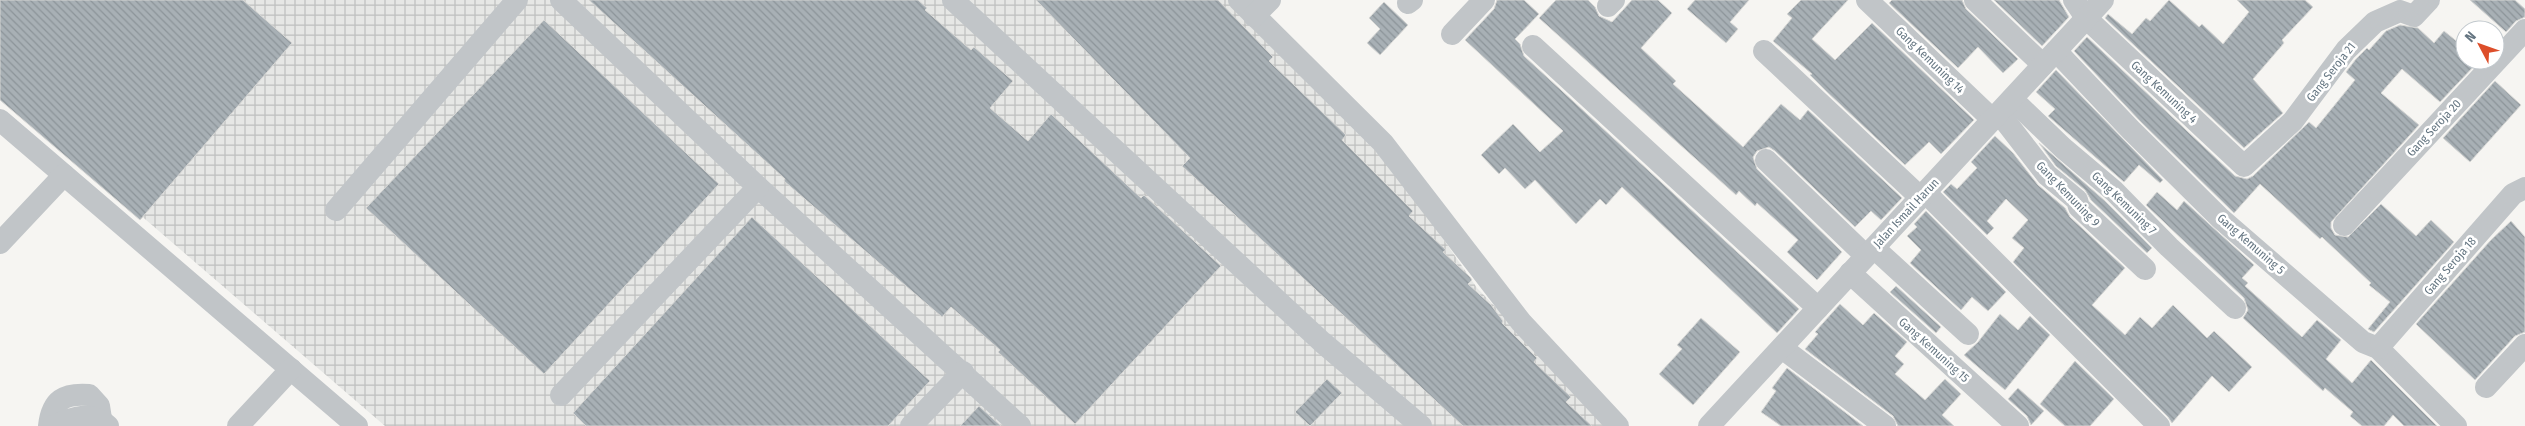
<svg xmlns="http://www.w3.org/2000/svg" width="2525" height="426" viewBox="0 0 2525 426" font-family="'Fira Sans Condensed',sans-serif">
<defs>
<pattern id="industrial-grid" width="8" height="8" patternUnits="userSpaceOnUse" patternTransform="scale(1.25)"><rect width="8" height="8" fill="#e6e7e5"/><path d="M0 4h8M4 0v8" fill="none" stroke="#bec0bf"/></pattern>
<pattern id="building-back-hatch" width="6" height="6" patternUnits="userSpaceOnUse" patternTransform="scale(1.25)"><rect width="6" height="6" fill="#a8b0b5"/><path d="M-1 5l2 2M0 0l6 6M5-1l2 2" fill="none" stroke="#8c9499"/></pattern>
</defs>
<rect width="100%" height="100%" fill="#f6f5f2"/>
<!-- industrial -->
<polygon fill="url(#industrial-grid)" points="0,0 1237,0 1378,144 1477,288 1611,426 385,426 0,94"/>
<!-- building -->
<g fill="url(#building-back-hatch)" stroke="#d7d7d5">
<polygon points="0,0 243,0 292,43 140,220 0,100"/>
<polygon points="589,0 918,0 927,8 925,10 971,50 974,47 1013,81 990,108 1028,141 1051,114 1141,198 1144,195 1221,266 1075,424 998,352 1000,350 951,307 942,317 784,181 785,179"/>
<polygon points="1036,0 1218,0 1273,57 1269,61 1346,135 1342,140 1413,211 1409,216 1446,250 1443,252 1470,277 1472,280 1468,284 1491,305 1503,321 1502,323 1537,358 1534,362 1571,397 1566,402 1592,426 1463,426 1182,166 1190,158"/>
<polygon points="1497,0 1524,0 1539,14 1515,39 1520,44 1524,56 1799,309 1777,333 1622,187 1606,205 1600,199 1576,224 1535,180 1525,189 1505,168 1499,174 1481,155 1513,124 1540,152 1563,131 1465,40 1494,9"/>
<polygon points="1556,0 1588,0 1595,7 1599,16 1612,22 1632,0 1658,0 1672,13 1641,48 1676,81 1673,84 1743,147 1781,104 1800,120 1808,110 1902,198 1881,220 1871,211 1855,227 1775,151 1769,147 1757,151 1753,157 1757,169 1842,252 1817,280 1787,252 1798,240 1757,203 1755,206 1739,191 1736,195 1539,18"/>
<polygon points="1695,0 1749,0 1730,22 1738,29 1726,43 1687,9"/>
<polygon points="1801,0 1848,0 1812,39 1835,60 1872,23 1974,120 1941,154 1929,142 1905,165 1826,91 1810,75 1812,74 1773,41 1792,18 1787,14"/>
<polygon points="1892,0 1962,0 1966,9 2018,59 2003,73 1978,47 1958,68 1889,3"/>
<polygon points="1994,0 2059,0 2069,17 2042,46"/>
<polygon points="2169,0 2199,27 2202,24 2223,44 2249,12 2237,0 2305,0 2313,7 2282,40 2284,43 2253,79 2283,113 2244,148 2105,18 2108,14 2132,34 2146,18 2150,21"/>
<polygon points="2470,0 2515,0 2525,9 2525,17 2516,21 2506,32"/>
<polygon points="1384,2 1408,25 1380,55 1367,43 1380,29 1369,18"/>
<polygon points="544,20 719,184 544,374 366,208"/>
<polygon points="2400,25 2418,28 2434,43 2444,31 2465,48 2465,60 2472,60 2476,64 2440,102 2402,69 2381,93 2419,125 2331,222 2331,228 2335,235 2348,237 2381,204 2416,236 2431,220 2454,242 2374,332 2368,329 2390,302 2369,285 2371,283 2322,237 2320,239 2260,184 2234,213 2140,121 2074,51 2087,37 2235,176 2247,179 2253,176 2309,122 2316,128 2355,80 2346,72 2356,59 2367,48 2369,50 2386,31"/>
<polygon points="2056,70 2163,180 2160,183 2139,165 2124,182 2048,116 2055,109 2036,92"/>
<polygon points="2495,81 2521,105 2470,162 2443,138"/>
<polygon points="1995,136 2013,153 2038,185 2065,208 2070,217 2125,268 2092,305 2125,335 2140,317 2152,328 2173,305 2207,338 2214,331 2252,367 2229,392 2212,376 2172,423 2168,417 2013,262 2024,248 2012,238 2028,220 2006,199 1987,221 1994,228 1987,235 1943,192 1951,184 1957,189 1977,168 1971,162"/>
<polygon points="2039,143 2105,201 2152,248 2147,253 2091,200 2085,190 2056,166"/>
<polygon points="2157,192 2177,210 2184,201 2254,265 2242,278 2248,283 2245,286 2302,337 2317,320 2341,340 2326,359 2352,383 2371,360 2437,426 2404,426 2393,415 2384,426 2362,426 2350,416 2353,412 2325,388 2323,391 2243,318 2248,310 2244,298 2146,205"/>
<polygon points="1926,211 2006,292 1988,311 1972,297 1961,310 1910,263 1921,250 1907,236 1917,227 1914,224"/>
<polygon points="752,217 930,381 888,426 586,426 573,413"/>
<polygon points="2511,221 2525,237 2525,332 2515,336 2475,380 2416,324 2490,241"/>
<polygon points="1896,286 1941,327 1936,333 1890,292"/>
<polygon points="1840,304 1863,325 1874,313 1907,342 1895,356 1904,364 1895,374 1925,400 1945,379 1961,394 1942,415 1954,426 1898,426 1893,416 1805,349 1818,334 1815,332"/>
<polygon points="2000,314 2018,330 2030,316 2050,335 2005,390 1964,355 1978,342"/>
<polygon points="1701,318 1740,352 1693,405 1659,374 1682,349 1677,345"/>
<polygon points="2075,361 2114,399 2090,426 2065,426 2040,404"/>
<polygon points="1787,368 1863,426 1781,426 1761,412 1776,391 1772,388"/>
<polygon points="1327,379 1342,393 1310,426 1295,412"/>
<polygon points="2018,388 2044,411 2031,425 2027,416 2008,399"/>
<polygon points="979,406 1001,426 960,426"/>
</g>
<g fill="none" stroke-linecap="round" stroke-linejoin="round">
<!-- minor -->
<g stroke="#c1c5c8" stroke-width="22">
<polyline points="561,0 758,187 1020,426"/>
<polyline points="953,0 1322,342 1421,426"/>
<polyline points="1239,0 1383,143 1521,322 1618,426"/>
<polyline points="1867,0 1993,120"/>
<polyline points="1975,0 2043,65"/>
<polyline points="2074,0 2086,18 2244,166 2293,121 2346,50 2375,22 2400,11 2414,16 2429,0"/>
<polyline points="1408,3 1412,0"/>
<polyline points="1608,6 1614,0"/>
<polyline points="1254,16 1270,0"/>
<polyline points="1452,34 1484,0"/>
<polyline points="1533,46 1818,308"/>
<polyline points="1764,51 1920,197"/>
<polyline points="2056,51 2131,130 2220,218 2363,342 2378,348 2456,426"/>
<polyline points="2012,99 2063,148 2114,191 2169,247 2235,308"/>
<polyline points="1999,113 2047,175 2077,200 2079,207 2145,269"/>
<polyline points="0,120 357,426"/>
<polyline points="1766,160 1866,256"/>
<polyline points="1925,192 2159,426"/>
<polyline points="336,210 517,0"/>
<polyline points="2344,225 2525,30"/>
<polyline points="0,243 64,175"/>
<polyline points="1874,248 1968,334"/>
<polyline points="1850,273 2018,426"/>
<polyline points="1782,348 1885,426"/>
<polyline points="2378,348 2513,194 2525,188"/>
<polyline points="2486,387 2525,345"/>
<polyline points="561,395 758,187"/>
<path d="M49 426C52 400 64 393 89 395L99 406 101 419"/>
<path d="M53 426C72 418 92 410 108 426"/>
<polyline points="238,426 291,369"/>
<polyline points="911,426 963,372"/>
<polyline points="1709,426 2103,0"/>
</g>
</g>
<g text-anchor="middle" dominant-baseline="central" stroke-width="5" stroke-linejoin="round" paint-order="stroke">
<!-- street labels -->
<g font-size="12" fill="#657682" stroke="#fff">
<text transform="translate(1930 60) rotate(44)">Gang Kemuning 14</text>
<text transform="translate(2331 72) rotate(-52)">Gang Seroja 21</text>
<text transform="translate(2164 92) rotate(43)">Gang Kemuning 4</text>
<text transform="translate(2434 128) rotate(-47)">Gang Seroja 20</text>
<text transform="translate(2068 194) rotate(46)">Gang Kemuning 9</text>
<text transform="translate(2124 203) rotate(44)">Gang Kemuning 7</text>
<text transform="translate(1906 213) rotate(-47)">Jalan Ismail Harun</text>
<text transform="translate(2251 244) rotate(41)">Gang Kemuning 5</text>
<text transform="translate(2450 266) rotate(-49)">Gang Seroja 18</text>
<text transform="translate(1934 350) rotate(42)">Gang Kemuning 15</text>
</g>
</g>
<!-- north arrow -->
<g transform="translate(2480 45) rotate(311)"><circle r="24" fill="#ffffff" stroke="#c1c8cd"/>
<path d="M0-4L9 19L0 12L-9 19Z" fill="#dd4e2a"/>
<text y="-8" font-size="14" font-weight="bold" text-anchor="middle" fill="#657682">N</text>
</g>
</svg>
